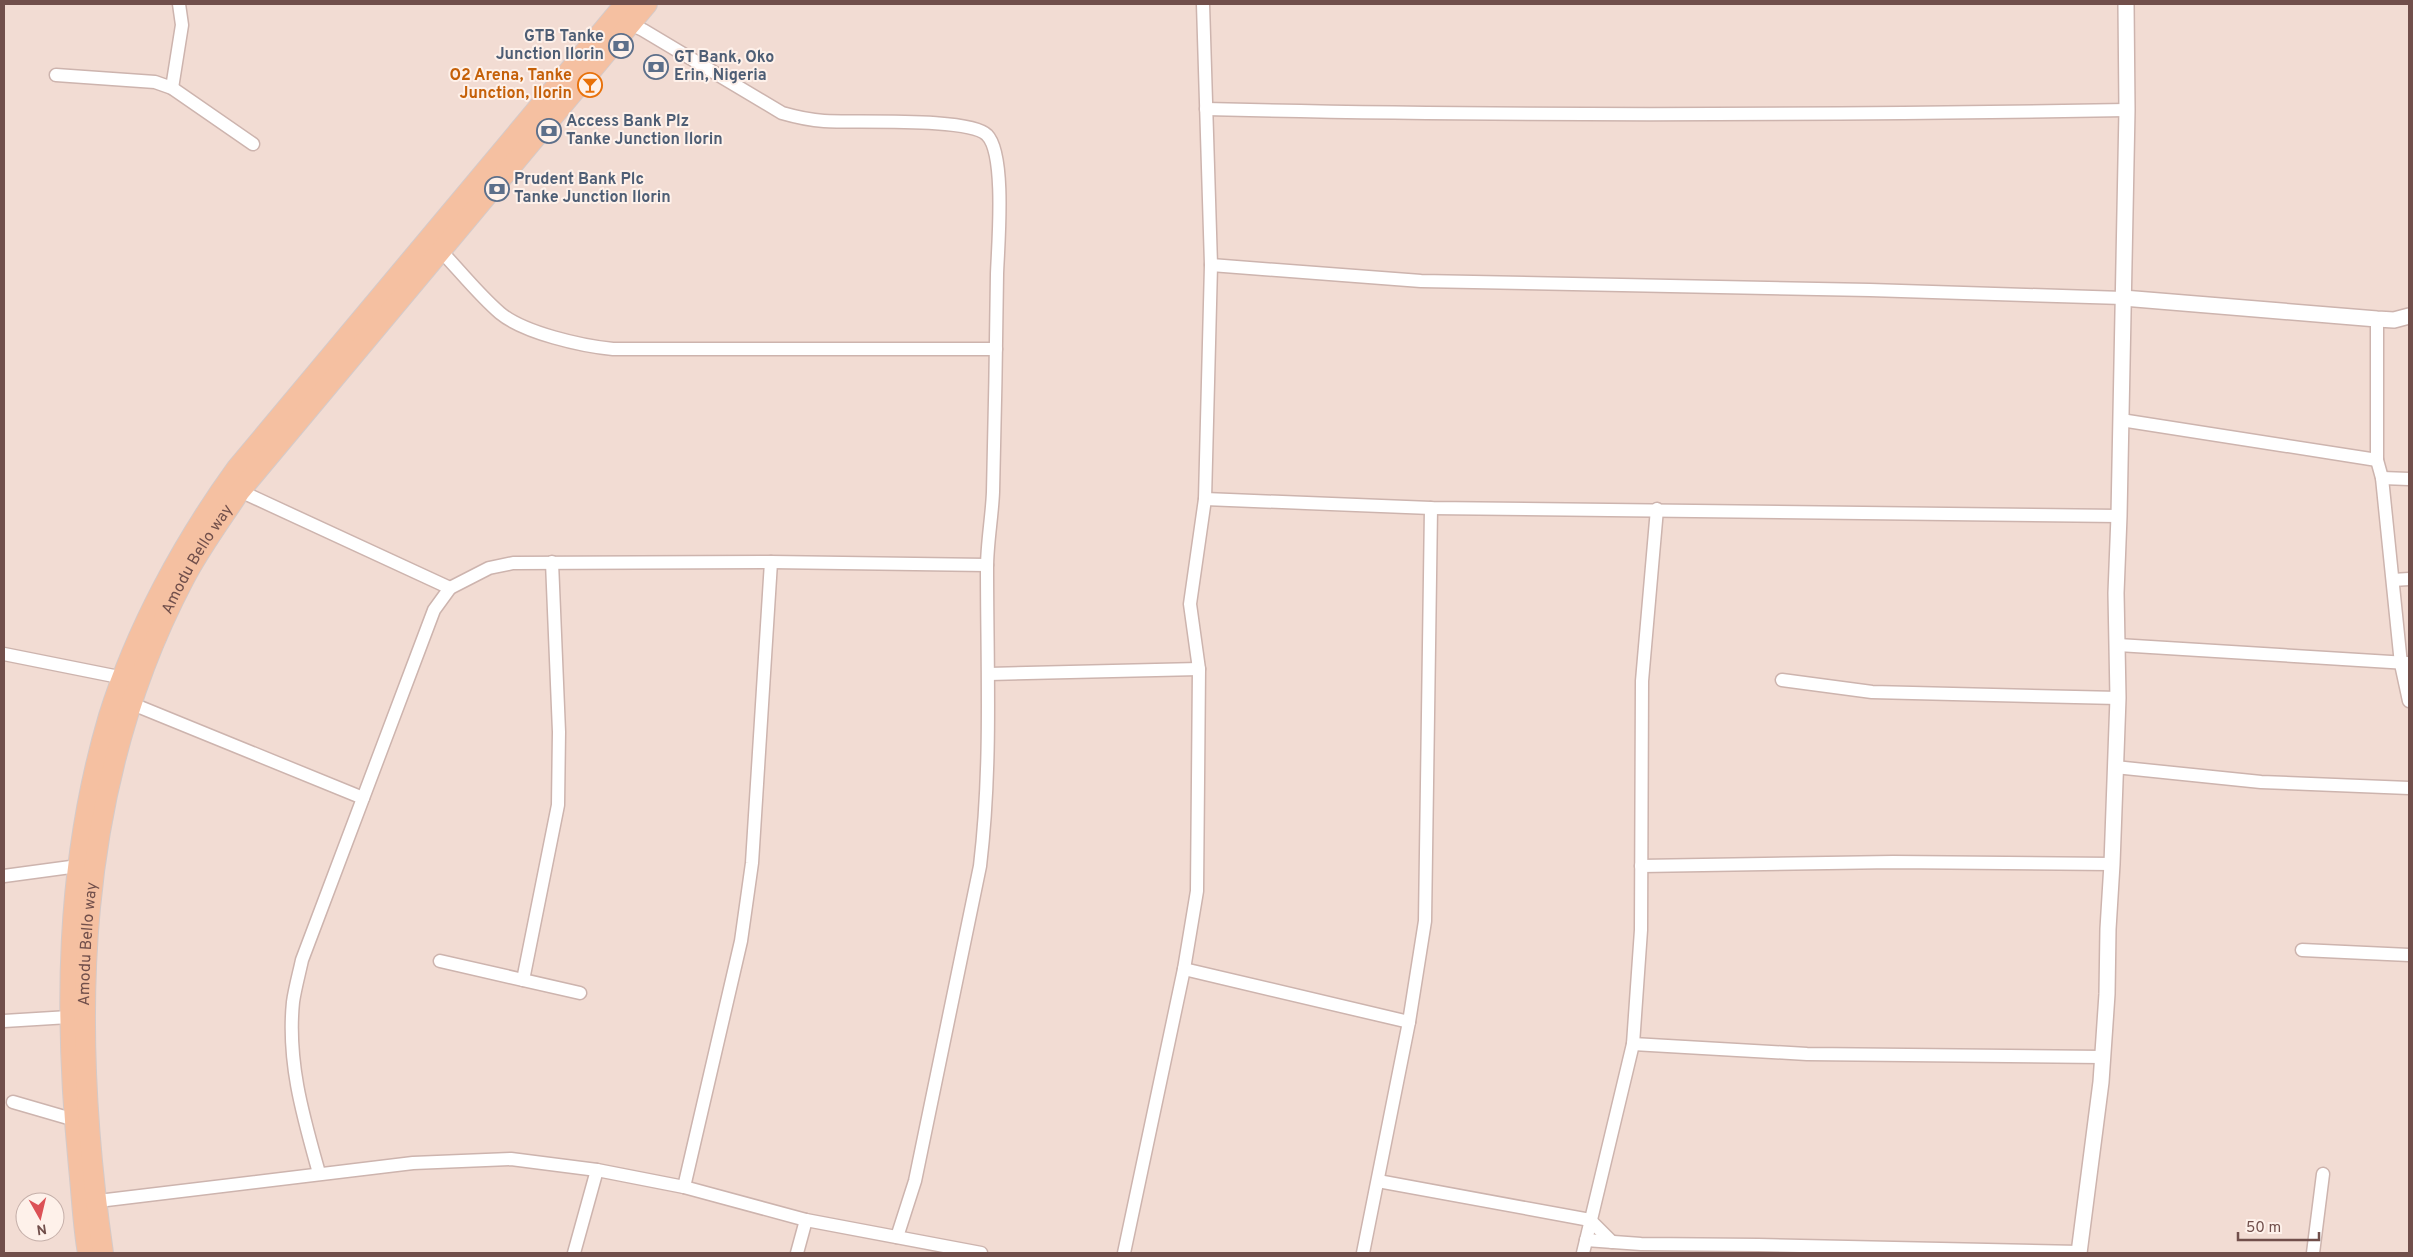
<svg xmlns="http://www.w3.org/2000/svg" width="2413" height="1257" viewBox="0 0 2413 1257" font-family="Overpass,sans-serif">
<rect width="100%" height="100%" fill="#fbece4"/>
<!-- residential -->
<path fill="#f2dcd3" fill-rule="evenodd" d="M4 4H2409V1253H4ZM25 1202H55V1232H25Z"/>
<g fill="none" stroke-linecap="round" stroke-linejoin="round">
<defs>
<g id="minor">
<path d="M630 24 643 30 782 113C796 117 809 120 824 121 854 123 970 117 987 135 1006 154 998 245 997 274 996 347 995 419 993 492 992 517 987 543 987 568 987 667 992 766 980 866L915 1181 897 1237"/>
<polyline points="56,75 155,82 172,88 253,144"/>
<polyline points="172,88 182,25 179,4"/>
<path d="M1206 109C1513 117 1820 115 2127 110"/>
<path d="M441 251C460 271 479 295 500 313 524 333 582 346 613 349H996"/>
<polyline points="1211,265 1421,281 1870,290 2123,298"/>
<polyline points="2377,319 2377,460 2382,478 2401,664 2409,701"/>
<polyline points="2121,420 2377,460"/>
<polyline points="2382,478 2409,479"/>
<polyline points="240,491 450,588"/>
<polyline points="1205,499 1431,508 2119,516"/>
<polyline points="2393,580 2409,579"/>
<polyline points="2118,645 2407,663"/>
<polyline points="4,654 124,678"/>
<polyline points="989,674 1199,669"/>
<polyline points="1782,680 1872,692 2118,698"/>
<polyline points="130,703 363,798"/>
<polyline points="2115,767 2261,782 2409,788"/>
<polyline points="1641,866 1893,862 2112,864"/>
<polyline points="4,876 78,866"/>
<polyline points="2302,950 2409,955"/>
<polyline points="440,961 580,993"/>
<polyline points="1184,969 1409,1022"/>
<polyline points="523,980 558,805 559,732 552,562"/>
<polyline points="4,1021 69,1017"/>
<polyline points="1633,1044 1807,1054 2102,1057"/>
<polyline points="13,1102 75,1120"/>
<path d="M319 1173C303 1116 287 1062 293 1002 295 988 299 974 302 960L434 610 450 588 489 568 513 563 771 562 987 565"/>
<polyline points="1378,1181 1590,1220 1612,1242"/>
<polyline points="684,1187 741,941 752,863 771,562"/>
<polyline points="90,1202 413,1163 511,1159 597,1170 684,1187 806,1220 981,1253"/>
<polyline points="1586,1240 1641,1244 1758,1245 2079,1252"/>
<polyline points="574,1253 597,1170"/>
<polyline points="797,1253 806,1220"/>
<polyline points="1124,1253 1184,969 1197,891 1199,669 1190,604 1205,499 1211,265 1203,4"/>
<polyline points="1363,1253 1409,1022 1425,921 1431,508"/>
<polyline points="1583,1253 1633,1044 1641,930 1642,681 1657,509"/>
<polyline points="2313,1253 2323,1174"/>
</g>
<g id="tertiary">
<polyline points="2123,298 2377,319 2394,320 2409,316"/>
<polyline points="2079,1253 2101,1082 2107,994 2108,929 2112,864 2118,698 2116,593 2119,516 2127,110 2126,4"/>
</g>
<g id="primary">
<path d="M88 1253C83 1225 82 1196 79 1167 64 1015 65 864 109 716 136 629 184 541 237 468L625 4"/>
<path id="s1" d="M103 1253C70 1024 74 788 184 579 200 548 221 520 240 491L647 4"/>
</g>
</defs>
<!-- minor casing -->
<use href="#minor" stroke="#cdb4ae" stroke-width="15"/>
<!-- tertiary casing -->
<use href="#tertiary" stroke="#cdb4ae" stroke-width="18"/>
<!-- primary casing -->
<use href="#primary" stroke="#d4cac9" stroke-width="22"/>
<!-- minor -->
<use href="#minor" stroke="#fff" stroke-width="12"/>
<!-- tertiary -->
<use href="#tertiary" stroke="#fff" stroke-width="15"/>
<!-- primary -->
<use href="#primary" stroke="#f5c0a1" stroke-width="20"/>
</g>
<!-- icons -->
<defs>
<symbol id="bank-ring" viewBox="-11 -11 22 22"><circle r="9.5" fill="#fef1ea" stroke="#5c6f8a" stroke-width="1.5"/><path d="M-6-4H6V4H-6ZM0-2.3a2.3 2.3 0 1 0 0 4.6a2.3 2.3 0 1 0 0-4.6Z" fill="#5c6f8a"/></symbol>
<symbol id="bar-ring" viewBox="-11 -11 22 22"><circle r="9.5" fill="#fef1ea" stroke="#e8710a" stroke-width="1.5"/><path d="M-6-5H6L.8 .8V4.5H3.5V6h-7V4.5H-.8V.8Z" fill="#e8710a"/></symbol>
</defs>
<g fill-rule="evenodd">
<use href="#bank-ring" x="607" y="32" width="28" height="28"/>
<use href="#bank-ring" x="642" y="53" width="28" height="28"/>
<use href="#bar-ring" x="576" y="71" width="28" height="28"/>
<use href="#bank-ring" x="535" y="117" width="28" height="28"/>
<use href="#bank-ring" x="483" y="175" width="28" height="28"/>
</g>
<g text-anchor="middle" dominant-baseline="central" stroke-width="4" stroke-linejoin="round" paint-order="stroke">
<!-- service labels -->
<g font-size="16" font-weight="bold" fill="#4e5e75" stroke="#fef1ea" text-anchor="start">
<text x="604" y="37" text-anchor="end">GTB Tanke<tspan x="604" dy="18">Junction Ilorin</tspan></text>
<text x="674" y="58">GT Bank, Oko<tspan x="674" dy="18">Erin, Nigeria</tspan></text>
<text x="566" y="122">Access Bank Plz<tspan x="566" dy="18">Tanke Junction Ilorin</tspan></text>
<text x="514" y="180">Prudent Bank Plc<tspan x="514" dy="18">Tanke Junction Ilorin</tspan></text>
</g>
<!-- food labels -->
<g font-size="16" font-weight="bold" fill="#c56008" stroke="#fef1ea" text-anchor="end">
<text x="572" y="76">O2 Arena, Tanke<tspan x="572" dy="18">Junction, Ilorin</tspan></text>
</g>
<!-- street labels -->
<g font-size="16" fill="#714f4b" stroke="#fef1ea">
<text stroke="none"><textPath href="#s1" startOffset="714">Amodu Bello way</textPath></text>
<text stroke="none"><textPath href="#s1" startOffset="310">Amodu Bello way</textPath></text>
</g>
</g>
<!-- border -->
<rect width="2413" height="1257" fill="none" stroke="#714f4b" stroke-width="10"/>
<!-- north arrow -->
<g transform="translate(40 1217) rotate(172)"><circle r="24" fill="#fef1ea" stroke="#c6b0aa"/>
<path d="M0-4L9 19L0 12L-9 19Z" fill="#dc5156"/>
<text y="-8" font-size="14" font-weight="bold" text-anchor="middle" fill="#714f4b">N</text>
</g>
<!-- scale -->
<path d="M2238 1232v8h81v-8" fill="none" stroke="#714f4b" stroke-width="2.5"/>
<text x="2246" y="1232" font-size="15" fill="#714f4b" stroke="#fef1ea" stroke-width="4" paint-order="stroke">50 m</text>
</svg>
